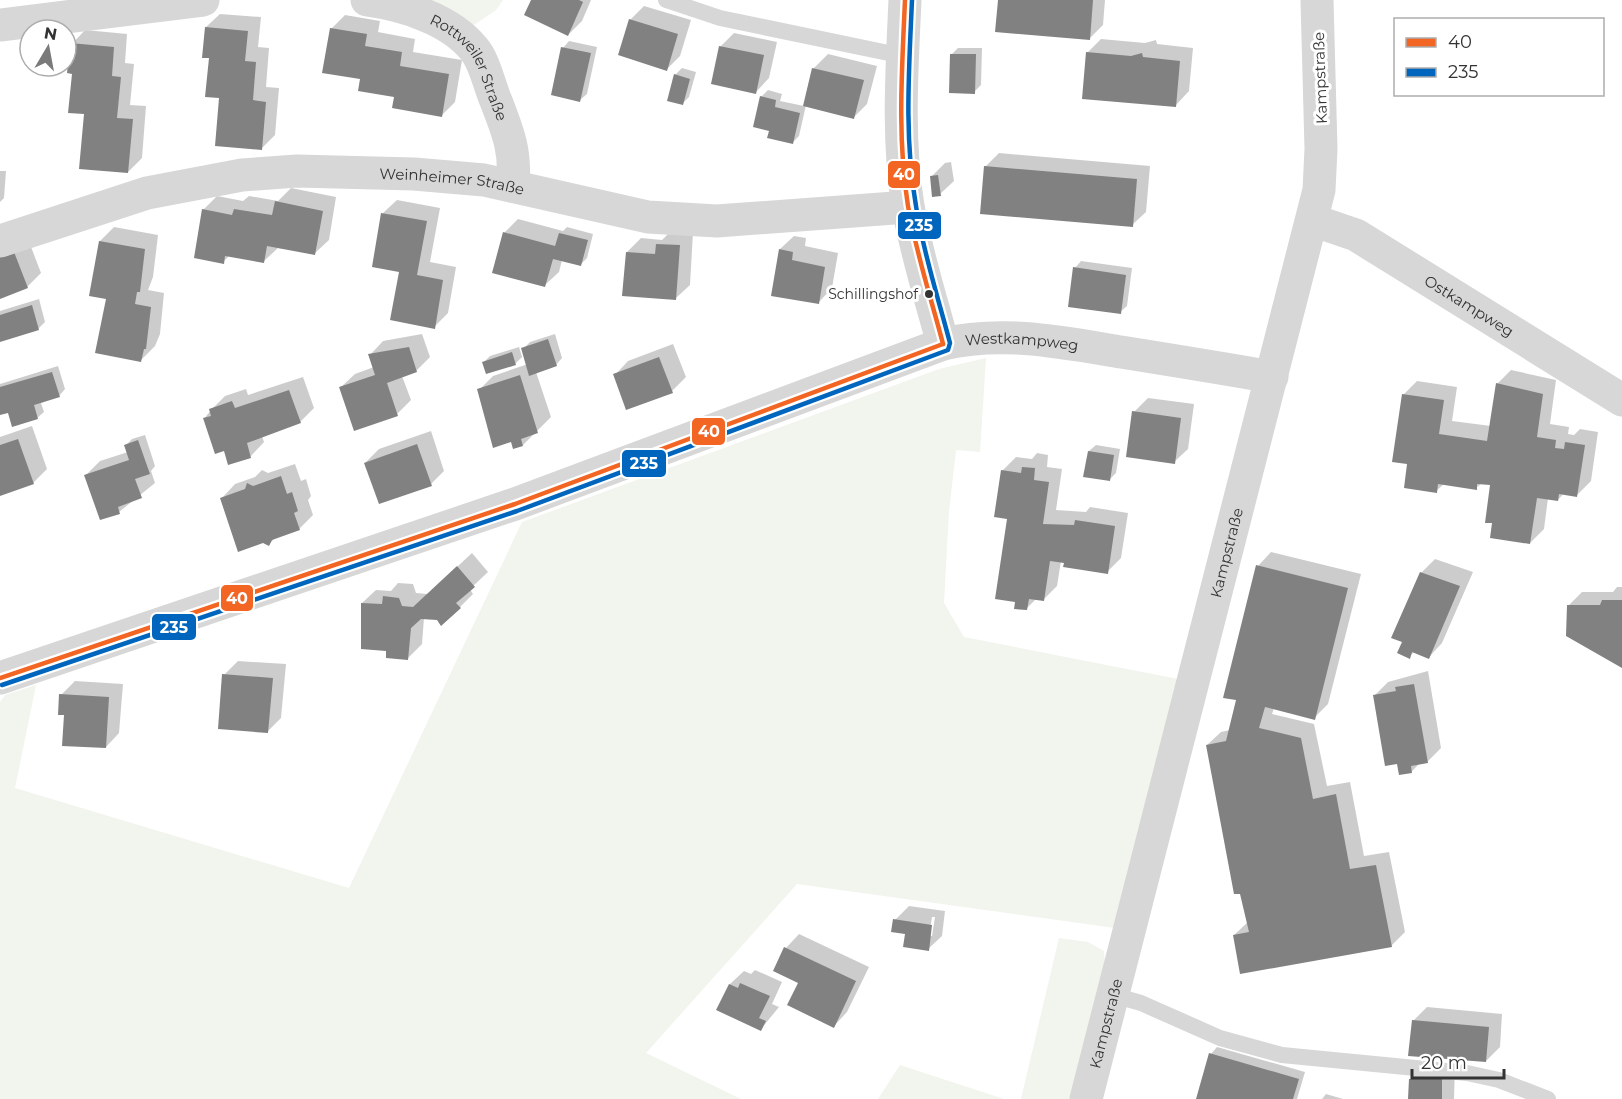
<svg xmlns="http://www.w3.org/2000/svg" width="1622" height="1099" viewBox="0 0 1622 1099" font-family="Montserrat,sans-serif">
<rect width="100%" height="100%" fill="#fff"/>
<!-- green -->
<g fill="#f1f5ed">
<polygon points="419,0 503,0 496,10 468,29"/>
<polygon points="986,358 980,452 956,450 949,511 944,603 964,637 1178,679 1115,928 797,884 646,1053 741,1099 0,1099 0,702 5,695 36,685 15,788 349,888 522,522 939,369"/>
<polygon points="1059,938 1088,942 1104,951 1105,967 1072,1099 1021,1099"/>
<polygon points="900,1065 1004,1099 878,1099"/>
</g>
<!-- shadow -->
<g fill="#0003" fill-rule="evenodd">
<polygon points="532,0 591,0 582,21 568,35"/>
<polygon points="1000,0 1105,0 1103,25 1089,39"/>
<polygon points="644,6 691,20 680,56 666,70 630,20"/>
<polygon points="220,14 261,17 258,47 269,48 266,87 279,88 275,135 261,149 210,57 206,27"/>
<polygon points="345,15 380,21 378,32 415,39 413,52 462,60 455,102 441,116 396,96 331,29"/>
<polygon points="85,30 127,34 125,63 134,64 130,105 146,106 142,158 128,172 86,113 73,72 72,44"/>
<polygon points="734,33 777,42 769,78 756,92 720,47"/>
<polygon points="1101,39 1145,43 1156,40 1157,44 1193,48 1189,91 1176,105 1087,53"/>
<polygon points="569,41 597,47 587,94 580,100 563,48"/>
<polygon points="958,48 982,48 981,85 974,92 951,55"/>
<polygon points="828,54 877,66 867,104 853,118 806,105 799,136 792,143 771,130 754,126 762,96 768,90 782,94 780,101 804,106 814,68"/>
<polygon points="682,68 696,72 689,97 683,103 675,75"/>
<polygon points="999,153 1150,166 1146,212 1132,225 985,167"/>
<polygon points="951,162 954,181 940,194 932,176 945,163"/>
<polygon points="0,171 6,171 4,198 0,202"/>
<polygon points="291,188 336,197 329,240 315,253 278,248 264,261 230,255 223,262 203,210 217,196 243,201 249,196 278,201"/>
<polygon points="397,200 440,208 430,262 456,267 448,313 434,327 401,271 383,213"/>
<polygon points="518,219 563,231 567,227 593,234 587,258 580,265 562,260 559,272 545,285 504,233"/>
<polygon points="114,227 158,235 153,277 148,290 164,293 160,334 155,346 141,360 107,298 100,241"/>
<polygon points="671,231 693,232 690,285 676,298 627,252 641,238 662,240"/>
<polygon points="794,236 806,238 805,246 838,253 832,288 819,302 780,249"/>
<polygon points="28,239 41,273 27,287 0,297 0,250"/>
<polygon points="1081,261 1132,268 1127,306 1120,312 1075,268"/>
<polygon points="39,299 45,322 38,329 0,341 0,311"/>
<polygon points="422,334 430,357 416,371 402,376 411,400 397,414 341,387 355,374 374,367 370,355 383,341"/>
<polygon points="555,334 562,358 556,365 536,372 551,417 523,445 512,440 479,390 493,376 528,364 523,349 530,342"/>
<polygon points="673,344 686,377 672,391 615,375 628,361"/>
<polygon points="519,347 522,357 515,364 484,362 490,356"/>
<polygon points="58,366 65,389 59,396 41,403 44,412 37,418 9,411 0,414 0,384"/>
<polygon points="1511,370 1556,380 1550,424 1569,427 1568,434 1574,435 1580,429 1598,432 1591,481 1577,495 1564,493 1558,500 1548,498 1544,529 1530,543 1493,522 1492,484 1482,483 1476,488 1444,484 1436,491 1409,463 1403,395 1417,381 1457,387 1452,421 1491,426 1497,384"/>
<polygon points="303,377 314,408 300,422 262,436 264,442 251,456 229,464 224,449 204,419 211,410 225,396 246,389 248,395"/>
<polygon points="1148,398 1194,404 1188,449 1174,462 1134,412"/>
<polygon points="32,426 47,469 33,483 0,495 0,437"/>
<polygon points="431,431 444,471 431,484 365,463 379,449"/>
<polygon points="145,435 155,466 151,471 155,483 119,512 86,475 100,461 128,452 125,446 132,439"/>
<polygon points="1096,445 1120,449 1116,473 1110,479 1089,451"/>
<polygon points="1037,453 1048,455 1047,467 1062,469 1056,510 1086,512 1090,507 1128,513 1121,558 1107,572 1061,561 1057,586 1044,599 1037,598 1026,609 1002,471 1016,457 1032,459"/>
<polygon points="295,464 301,481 306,479 311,496 308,500 313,515 299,529 276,537 269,544 222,498 235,484 255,477 262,470 268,473"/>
<polygon points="1271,552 1361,574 1328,704 1314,718 1274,708 1272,714 1314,724 1327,786 1350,782 1364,856 1389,852 1405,932 1391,946 1234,935 1248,922 1207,745 1221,732 1230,730 1238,698 1258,566"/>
<polygon points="472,553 488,572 470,589 473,594 460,607 437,619 424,618 422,644 408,658 388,649 362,603 376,590 391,591 398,583 413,584 416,593 428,594"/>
<polygon points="1435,559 1473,572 1442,643 1429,657 1415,651 1409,657 1421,573"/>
<polygon points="1617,587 1622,587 1622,666 1568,606 1582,592 1613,592"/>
<polygon points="238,661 286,664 281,718 268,731 224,675"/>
<polygon points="1428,671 1441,748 1427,762 1420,763 1411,772 1398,762 1374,696 1388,682"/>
<polygon points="75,681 123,684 119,733 106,747 66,714 61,695"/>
<path d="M909 906 945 911 942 936 928 949 895 920ZM932 917H935L932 936H929Z"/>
<polygon points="799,934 869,967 847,1012 834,1026 800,982 775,970 786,948"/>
<polygon points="755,970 782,982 772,1004 779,1007 761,1029 718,1009 730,984 744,971 751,974"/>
<polygon points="1427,1007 1502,1014 1500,1047 1486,1061 1413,1021"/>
<polygon points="1217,1047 1305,1072 1297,1099 1197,1099 1211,1054"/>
<polygon points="1424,1065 1455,1066 1454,1099 1410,1099 1410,1079"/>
<polygon points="1326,1094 1343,1099 1322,1099"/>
</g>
<!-- building -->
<g fill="#818181">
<polygon points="531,0 579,0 583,2 568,36 524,15"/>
<polygon points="998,0 1093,0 1090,40 995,32"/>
<polygon points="629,19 678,34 667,71 618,55"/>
<polygon points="205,27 248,31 245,61 256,62 253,100 266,102 262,150 215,146 219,98 205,97 209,58 202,58"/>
<polygon points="330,28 367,34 365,46 402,52 400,66 449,74 442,117 392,108 394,97 358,91 360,79 322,73"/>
<polygon points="70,43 114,47 112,76 121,77 117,118 133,119 128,173 79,169 84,114 68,113 72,74 67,73"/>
<polygon points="719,46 764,55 756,94 711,84"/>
<polygon points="561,47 591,53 580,102 551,95"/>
<polygon points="1086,52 1131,56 1142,53 1143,57 1180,61 1176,107 1082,99"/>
<polygon points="950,54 976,54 975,94 949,93"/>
<polygon points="812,68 864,80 854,119 803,106"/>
<polygon points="674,74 690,79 683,105 667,101"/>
<polygon points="760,96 776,100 775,107 800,113 793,144 767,138 769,131 753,127"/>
<polygon points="984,166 1137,179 1133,227 980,214"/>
<polygon points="938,175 941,196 932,197 930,176"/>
<polygon points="275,201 323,211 315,255 267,246 264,263 225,256 224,264 194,258 202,209 232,215 234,209 272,215"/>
<polygon points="381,213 427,221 417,275 443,280 435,329 390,320 399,272 372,267"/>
<polygon points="503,232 555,246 559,233 588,240 581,266 553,259 545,287 492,273"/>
<polygon points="99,241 145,249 140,292 137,292 135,304 151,307 146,349 144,349 141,362 95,353 106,299 89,296"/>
<polygon points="656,244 680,245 676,300 622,296 626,252 655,254"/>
<polygon points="779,249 793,252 792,260 825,267 819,304 771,296"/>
<polygon points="14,252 28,288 0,299 0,257"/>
<polygon points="1073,267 1126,275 1121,314 1068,307"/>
<polygon points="32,305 39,330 0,342 0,315"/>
<polygon points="548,339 557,366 529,376 521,348"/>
<polygon points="409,347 417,372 387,383 398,416 354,431 339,387 375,375 368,354"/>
<polygon points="512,352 516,365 486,374 482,362"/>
<polygon points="659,357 673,393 626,410 613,374"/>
<polygon points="52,372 60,397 34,405 38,419 12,427 8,413 0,415 0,387"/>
<polygon points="520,375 538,433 521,439 523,446 513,449 511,442 493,448 477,389"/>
<polygon points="1496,383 1543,394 1537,437 1556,440 1555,448 1564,449 1565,442 1585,445 1577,497 1559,494 1558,501 1537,498 1530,544 1490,538 1492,523 1485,523 1490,485 1477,484 1477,490 1438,484 1437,493 1404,488 1407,464 1392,462 1402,394 1444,400 1439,434 1487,441"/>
<polygon points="289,390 301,423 247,443 251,458 228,465 224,451 215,454 203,418 211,416 209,409 232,401 235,408"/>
<polygon points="1132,411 1181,418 1175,464 1126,457"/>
<polygon points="18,439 34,484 0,496 0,445"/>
<polygon points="138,440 150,474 135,479 142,498 118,507 120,514 100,520 84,475 129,460 124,445"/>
<polygon points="417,444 432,486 379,504 364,463"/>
<polygon points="1088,451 1114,455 1110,481 1083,477"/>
<polygon points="1022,467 1035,468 1034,480 1049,482 1043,524 1074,525 1075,520 1115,526 1108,574 1063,567 1064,563 1050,561 1044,601 1029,599 1027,610 1014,609 1015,602 995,599 1007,519 994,517 1001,470 1021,473"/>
<polygon points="281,476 287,494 292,492 298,511 294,513 300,530 272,540 269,546 263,543 238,552 220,498 245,489 247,483 253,486"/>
<polygon points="1256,565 1348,588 1315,720 1265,707 1259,728 1301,738 1313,799 1336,794 1350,869 1376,865 1392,947 1240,974 1233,935 1249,932 1240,894 1234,894 1206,745 1226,741 1236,700 1223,698"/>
<polygon points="457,566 475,587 456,603 461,608 441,626 437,620 421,619 411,628 408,660 386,658 386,651 361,649 361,603 382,604 383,596 399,598 402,606 413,607"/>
<polygon points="1420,572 1460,586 1429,659 1412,652 1410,659 1397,653 1402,642 1391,638"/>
<polygon points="1602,600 1622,600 1622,668 1566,636 1567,605 1600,605"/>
<polygon points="222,674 273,678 268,733 218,729"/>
<polygon points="1414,684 1428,763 1411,766 1412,773 1399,775 1397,764 1385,766 1373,695 1396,691 1395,687"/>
<polygon points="59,694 109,697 106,748 62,746 64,715 58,715"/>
<polygon points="893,919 932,925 929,951 903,947 905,934 891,932"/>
<polygon points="784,947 856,981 834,1028 787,1005 798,983 773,971"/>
<polygon points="740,983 770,996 759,1018 766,1021 761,1031 716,1010 729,984 738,988"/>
<polygon points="1412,1020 1489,1027 1486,1062 1408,1056"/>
<polygon points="1209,1053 1299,1079 1293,1099 1196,1099"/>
<polygon points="1409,1079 1442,1079 1442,1099 1408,1099"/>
</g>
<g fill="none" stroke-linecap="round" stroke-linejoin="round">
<!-- lane -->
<g stroke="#d7d7d7" stroke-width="16">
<polyline points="666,0 720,18 903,56"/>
<polyline points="1113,995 1141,1003 1220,1038 1282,1055 1467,1073 1499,1080 1548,1099"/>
</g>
<!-- street -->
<g stroke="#d7d7d7" stroke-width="33">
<path id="s1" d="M367 0C403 5 450 19 474 49 485 62 489 85 496 101 508 132 516 151 513 186"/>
<path d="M905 0C902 68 897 139 908 206 916 253 931 299 943 344"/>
<polyline points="0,25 203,0"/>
<path id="s2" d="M1312 220 1356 235 1622 400"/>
<path id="s3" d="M0 241 147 193 242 175 297 171 414 174 484 180 648 217 717 221 908 207"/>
<path id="s4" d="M0 678 515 504 943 344C1002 330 1061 342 1121 352 1171 360 1221 368 1272 377"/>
<path id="s5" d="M1086 1099 1319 190 1321 149 1317 0"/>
</g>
<defs>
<g id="bus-1">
<path d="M905 0C902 69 897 138 908 206 916 253 931 298 943 344"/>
<polyline points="0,678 515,504 943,344"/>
</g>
<path id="bus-2" d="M2 685 517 511 948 350 950 343C938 297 923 252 916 206 904 138 909 69 912 0"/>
</defs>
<!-- bus-1 casing -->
<use href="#bus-1" stroke="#fff" stroke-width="9"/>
<!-- bus-2 casing -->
<use href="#bus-2" stroke="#fff" stroke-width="9"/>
<!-- bus-1 -->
<use href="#bus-1" stroke="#f26522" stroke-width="4.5"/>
<!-- bus-2 -->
<use href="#bus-2" stroke="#0065bd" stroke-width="4.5"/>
</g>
<!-- markers -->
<circle fill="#333" stroke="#fff" stroke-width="2" cx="929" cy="294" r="5"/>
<g text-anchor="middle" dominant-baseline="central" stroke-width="6" stroke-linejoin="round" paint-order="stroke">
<!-- bus labels -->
<g font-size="14" fill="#333" stroke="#fff" text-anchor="end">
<text x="918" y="294">Schillingshof</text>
</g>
<!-- street labels -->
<g font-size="15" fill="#333" stroke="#fff">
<text stroke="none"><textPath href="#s1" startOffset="132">Rottweiler Straße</textPath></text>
<text transform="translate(1320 78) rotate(-92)">Kampstraße</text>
<text stroke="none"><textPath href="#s3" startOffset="462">Weinheimer Straße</textPath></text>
<text stroke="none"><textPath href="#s2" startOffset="180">Ostkampweg</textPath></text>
<text stroke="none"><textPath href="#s4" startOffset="1080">Westkampweg</textPath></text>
<text stroke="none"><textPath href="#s5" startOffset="564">Kampstraße</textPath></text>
<text stroke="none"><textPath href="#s5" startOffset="78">Kampstraße</textPath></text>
</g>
</g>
<g stroke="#fff" stroke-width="2">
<rect x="887" y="160" width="34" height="29" rx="6" fill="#f26522"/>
<rect x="897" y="211" width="45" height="29" rx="6" fill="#0065bd"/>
<rect x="691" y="417" width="35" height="29" rx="6" fill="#f26522"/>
<rect x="621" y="449" width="46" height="29" rx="6" fill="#0065bd"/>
<rect x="220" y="584" width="34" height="28" rx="6" fill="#f26522"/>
<rect x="151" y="613" width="46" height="28" rx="6" fill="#0065bd"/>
</g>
<g font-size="16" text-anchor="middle" font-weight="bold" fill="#fff">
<text x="904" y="180">40</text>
<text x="919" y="231">235</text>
<text x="709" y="437">40</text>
<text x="644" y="469">235</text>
<text x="237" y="604">40</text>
<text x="174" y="633">235</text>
</g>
<!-- legend -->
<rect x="1394" y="18" width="210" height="78" fill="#ffffff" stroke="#adadad" stroke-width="1.5"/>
<rect x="1406" y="38" width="30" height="9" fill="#f26522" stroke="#adadad" stroke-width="1.5"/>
<text x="1448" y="48" font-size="18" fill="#333333">40</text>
<rect x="1406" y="68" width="30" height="9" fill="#0065bd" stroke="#adadad" stroke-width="1.5"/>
<text x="1448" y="78" font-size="18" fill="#333333">235</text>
<!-- north arrow -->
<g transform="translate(48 48) rotate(10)"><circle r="28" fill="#ffffff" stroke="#adadad" stroke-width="1.5"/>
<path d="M0-4.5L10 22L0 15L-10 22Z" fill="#7a7a7a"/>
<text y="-9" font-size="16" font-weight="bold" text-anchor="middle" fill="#333333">N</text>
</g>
<!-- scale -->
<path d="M1412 1069v9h92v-9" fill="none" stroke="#333333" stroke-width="3"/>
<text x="1421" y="1069" font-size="18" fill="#333333" stroke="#ffffff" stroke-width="4.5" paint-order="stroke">20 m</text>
</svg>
